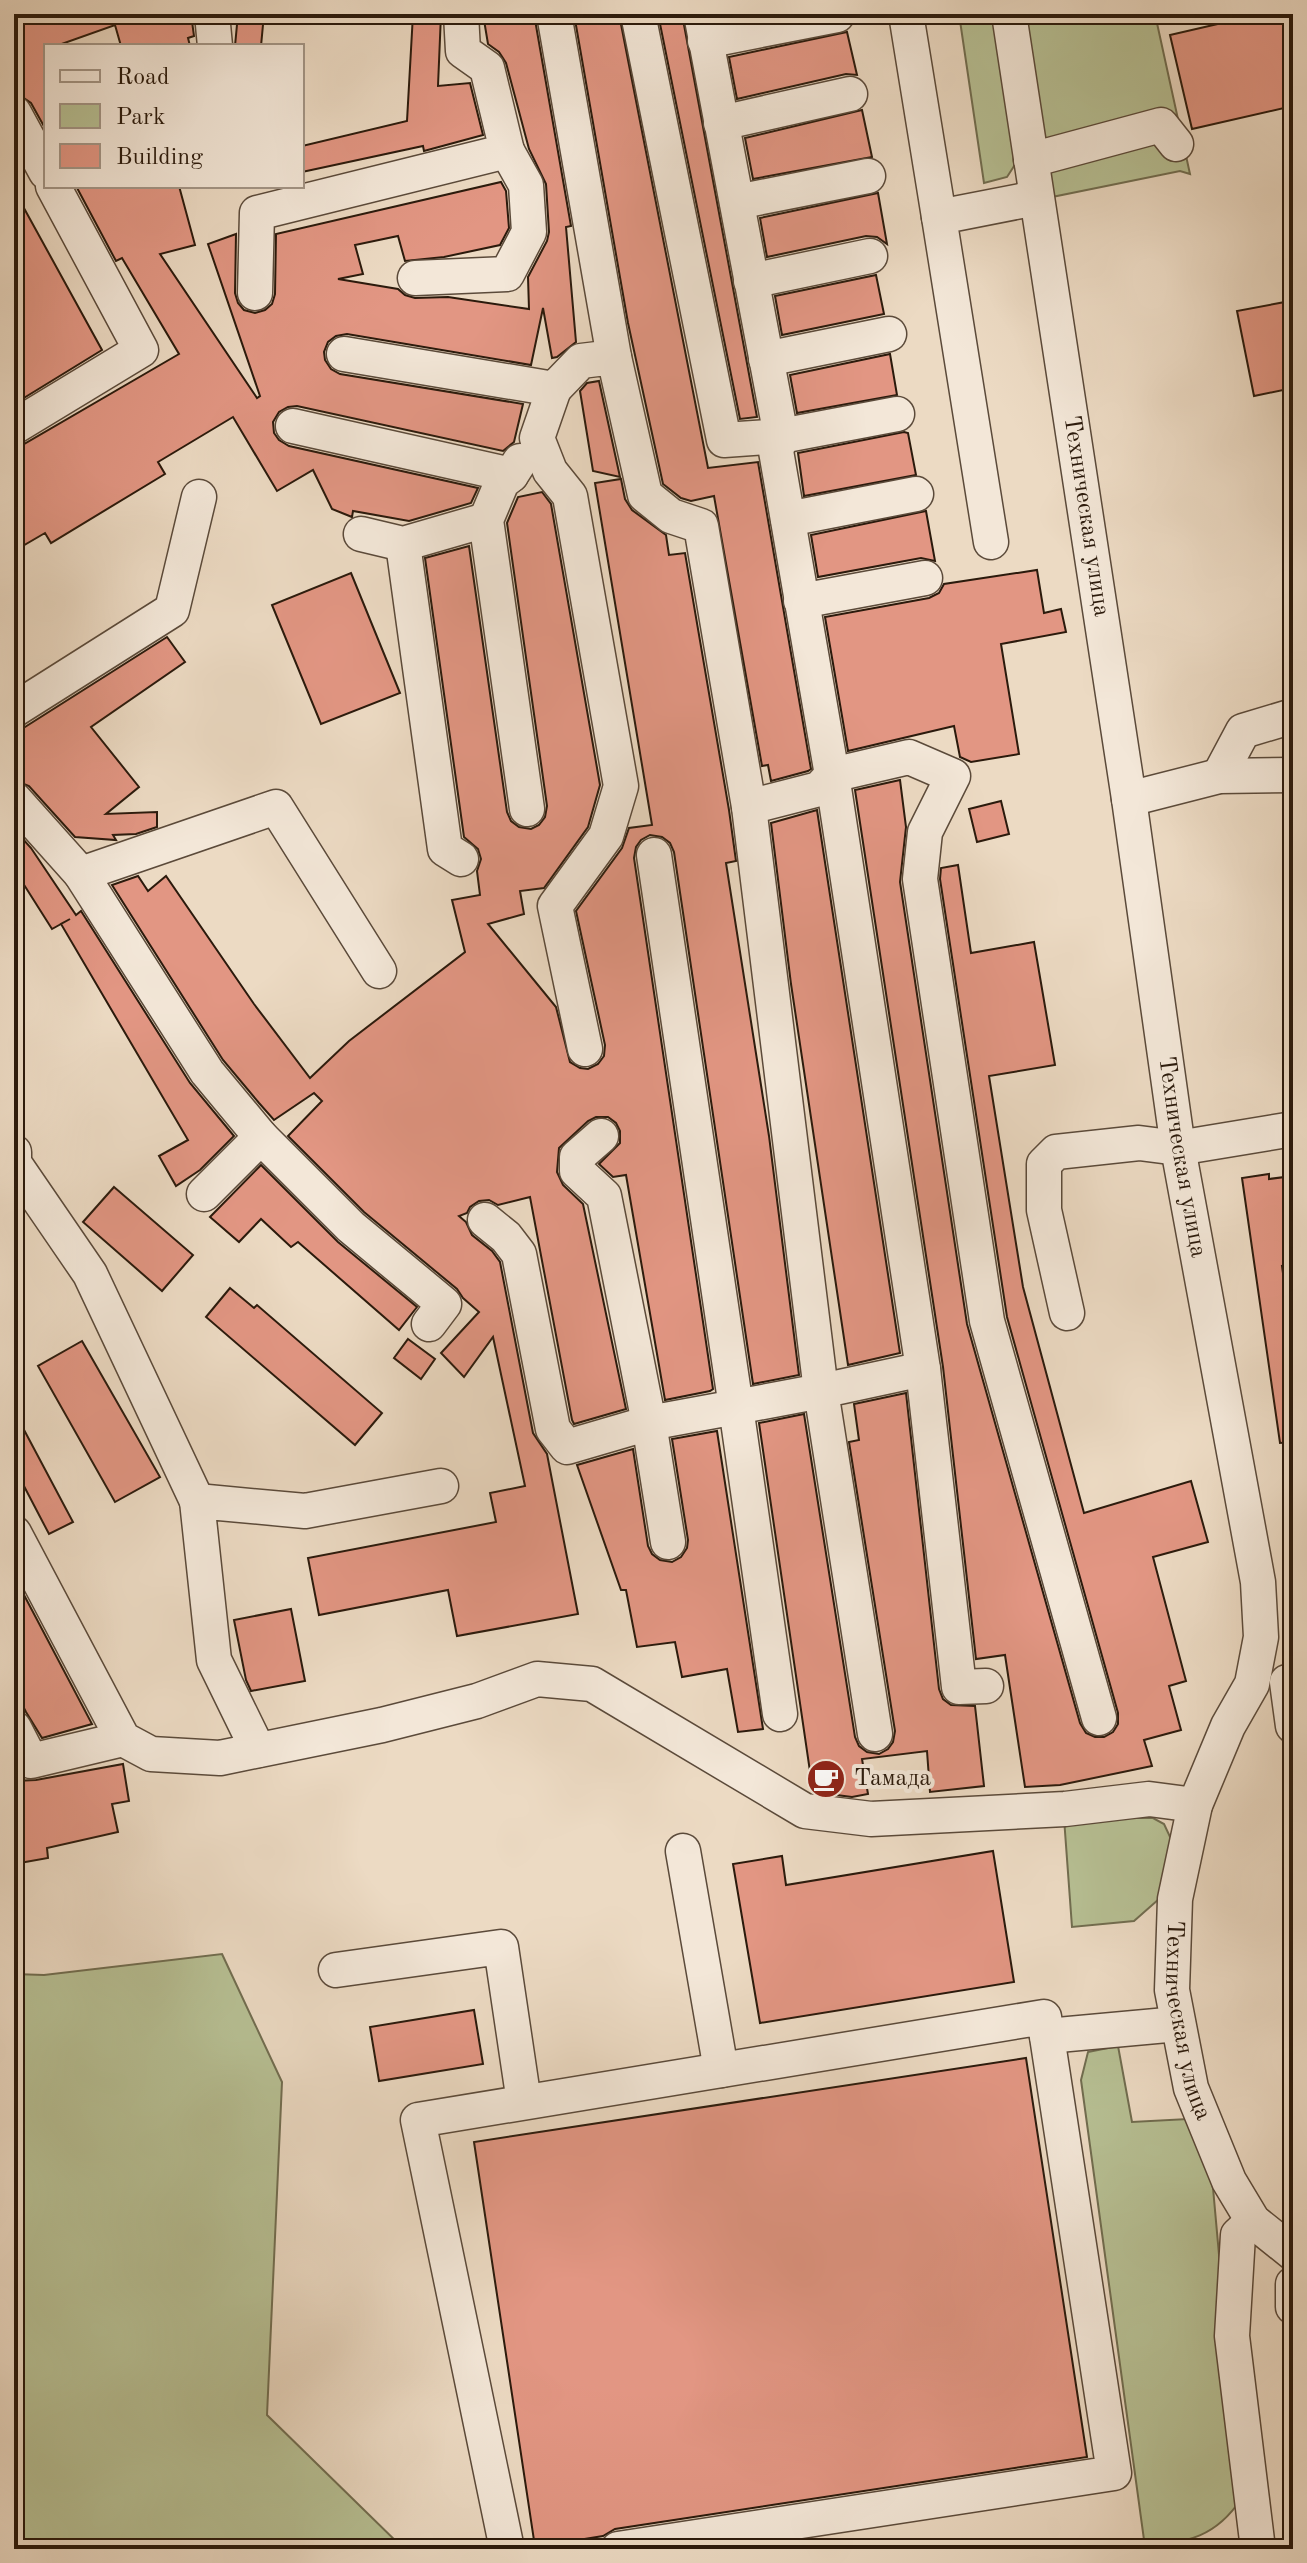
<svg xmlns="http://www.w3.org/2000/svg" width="1307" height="2563" viewBox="0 0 1307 2563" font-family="'Old Standard TT',serif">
<rect width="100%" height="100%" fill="#ecdac3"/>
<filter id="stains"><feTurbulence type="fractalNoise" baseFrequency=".0025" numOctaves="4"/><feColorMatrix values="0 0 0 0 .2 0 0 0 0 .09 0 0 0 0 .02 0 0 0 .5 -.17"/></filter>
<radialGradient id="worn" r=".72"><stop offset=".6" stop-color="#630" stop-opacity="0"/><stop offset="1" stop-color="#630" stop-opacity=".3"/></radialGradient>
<!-- green -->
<g fill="#b7c094" stroke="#716d50" stroke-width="2">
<polygon points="959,14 995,14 1018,160 1007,177 984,183"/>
<polygon points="1024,14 1155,14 1190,174 1180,171 1052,197"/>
<polygon points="1064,1818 1153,1818 1164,1824 1172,1841 1159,1899 1134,1921 1072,1927"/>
<polygon points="222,1954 282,2082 267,2415 404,2549 14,2549 14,1974 44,1975"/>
<path d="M1118 2046 1132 2122 1188 2119 1208 2163 1213 2188 1241 2499C1216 2537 1188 2542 1145 2547L1081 2080 1088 2052Z"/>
</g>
<!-- building -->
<g fill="#e29683" stroke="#2b1a0c" stroke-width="2">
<polygon points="14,14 191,14 194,36 188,38 190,46 121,46 115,25 56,46 46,46 46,130 31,103 18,94 14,87"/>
<polygon points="238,14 264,14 261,46 235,46"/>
<polygon points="413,14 441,14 438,86 470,83 483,135 424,151 423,146 302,172 302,146 407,121"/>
<polygon points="483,14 534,14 571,226 566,227 576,342 557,357 552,358 543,308 531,365 347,334 336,336 328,342 324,352 325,360 331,369 340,374 523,404 514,442 503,451 297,406 288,407 279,412 273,422 274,433 279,440 289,446 478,488 471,503 409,521 353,511 352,517 332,509 313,470 277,491 233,417 158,462 165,474 51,543 45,533 14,551 14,447 24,444 179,354 122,258 116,261 76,186 179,186 195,245 160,254 257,398 260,396 208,244 236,234 235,293 238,303 244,310 255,313 265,310 272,304 275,294 276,234 501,182 506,191 509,228 500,245 444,257 405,261 398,236 355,245 363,274 338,279 398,289 405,295 415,298 448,297 529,309 528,277 547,241 549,232 546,184 529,149 506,63 499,52 488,44"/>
<polygon points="574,14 619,14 708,468 758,462 811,769 808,771 771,781 768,765 762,766 714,496 691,501 681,498 663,484 628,323"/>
<polygon points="658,14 682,14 757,417 740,419"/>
<polygon points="1261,14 1293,14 1293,106 1192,129 1170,35"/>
<polygon points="847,32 857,75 846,74 737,99 729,57"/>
<polygon points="862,110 872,157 753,179 745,138"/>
<polygon points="14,190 102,350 14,404"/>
<polygon points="878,193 887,244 877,237 866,236 767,257 760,218"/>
<polygon points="876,275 884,314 782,335 775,296"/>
<polygon points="1285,302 1293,343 1293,388 1254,396 1237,311"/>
<polygon points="890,354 897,395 797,413 790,375"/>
<polygon points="599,381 620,477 593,471 580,391 587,383"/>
<polygon points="904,432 908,433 916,475 804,496 798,453"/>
<polygon points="621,479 625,499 632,510 666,535 669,555 685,553 729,810 736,861 726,863 769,1136 799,1375 753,1384 674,852 670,843 662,837 650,835 641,840 636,847 634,858 713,1389 710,1391 665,1400 626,1175 613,1177 599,1164 620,1143 620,1131 616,1123 608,1117 596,1117 588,1121 559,1148 557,1172 563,1185 583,1204 626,1409 574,1424 572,1420 530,1197 498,1205 489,1200 479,1201 470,1207 467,1213 459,1216 466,1222 472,1235 492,1251 500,1262 533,1433 547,1454 578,1614 457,1636 448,1590 319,1615 308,1558 496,1522 490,1493 525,1486 493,1337 464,1377 441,1353 479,1312 463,1298 457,1289 364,1212 288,1136 322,1101 314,1093 274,1120 259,1103 223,1060 112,885 138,876 148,891 166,876 254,1004 310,1078 349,1041 465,952 452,900 480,895 477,871 481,859 478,849 464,837 425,558 469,546 507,812 511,821 519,827 531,829 539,825 545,817 547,806 507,523 518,497 542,492 551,504 600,785 588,827 544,888 520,891 524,914 488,924 556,1007 570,1062 580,1068 588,1069 598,1064 604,1056 605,1045 576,911 622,848 629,828 652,825 595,483"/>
<polygon points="926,511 935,561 921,558 818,577 811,535"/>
<polygon points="1037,570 1044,613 1061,609 1066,632 1001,644 1019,754 971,762 960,757 954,726 848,751 825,617 929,598 939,593 944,584"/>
<polygon points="351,573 400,693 321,724 272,605"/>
<polygon points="167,637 185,662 91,727 139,787 106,814 157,812 157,827 136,834 113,835 116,840 75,837 29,786 14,780 14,734"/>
<polygon points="900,780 906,827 900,882 967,1324 1080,1723 1086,1733 1095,1737 1104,1737 1113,1732 1118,1724 1118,1713 1007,1317 940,879 941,868 958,865 971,953 1034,942 1055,1065 989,1076 1023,1287 1084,1513 1191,1481 1208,1542 1153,1557 1186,1681 1169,1686 1181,1730 1144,1740 1152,1766 1060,1785 1025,1787 1005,1655 976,1659 943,1367 855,790"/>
<polygon points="1001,801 1009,834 977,842 969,809"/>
<polygon points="817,810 900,1353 848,1365 791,984 771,823"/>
<polygon points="14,829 31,848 76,915 81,911 190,1083 234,1136 200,1170 176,1186 159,1156 188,1140 61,924 70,919 52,929 14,869"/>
<polygon points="261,1165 338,1242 417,1307 399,1330 298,1242 291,1247 261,1219 239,1242 210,1217"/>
<polygon points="1269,1174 1269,1179 1293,1176 1293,1265 1282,1266 1293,1345 1293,1442 1280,1443 1242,1178"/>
<polygon points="114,1187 193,1255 162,1291 83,1222"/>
<polygon points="230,1288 254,1308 257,1305 382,1413 355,1445 206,1317"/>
<polygon points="408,1339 435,1359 421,1379 394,1358"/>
<polygon points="82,1341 160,1477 115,1502 38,1366"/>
<polygon points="906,1393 939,1689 943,1699 951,1705 975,1706 984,1786 930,1792 927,1751 862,1759 868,1794 852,1797 813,1792 759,1423 804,1414 855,1737 859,1746 867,1752 879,1754 888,1749 893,1742 895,1731 849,1442 859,1440 854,1404"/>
<polygon points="14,1411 73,1522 49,1534 14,1467"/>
<polygon points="717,1431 763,1729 738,1732 727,1669 682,1677 675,1642 637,1647 626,1590 621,1590 577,1465 633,1449 648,1546 652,1554 660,1560 672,1562 681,1557 687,1548 688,1540 672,1439"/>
<polygon points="14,1576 92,1724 42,1738 26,1712 14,1689"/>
<polygon points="291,1609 305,1681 251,1691 246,1680 234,1620"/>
<polygon points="123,1764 129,1801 112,1804 118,1832 47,1848 48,1858 14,1864 14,1781 36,1780"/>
<polygon points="993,1851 1014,1982 760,2023 733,1864 782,1856 786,1885"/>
<polygon points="474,2010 483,2064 379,2081 370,2027"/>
<polygon points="1026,2058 1087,2457 615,2529 603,2536 535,2547 474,2142"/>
</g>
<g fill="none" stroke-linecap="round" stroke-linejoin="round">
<defs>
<g id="minor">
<polyline points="212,14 215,46"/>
<polyline points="554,14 614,357"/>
<polyline points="638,14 724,440 781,436 897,414"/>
<polyline points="701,14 781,436 776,451 832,775 909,757 953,776 925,832 920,879 987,1321 1099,1718"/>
<polyline points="906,14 939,217"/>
<path id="s1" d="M1009 14 1129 799 1178 1148 1258 1582 1261 1637 1252 1684 1228 1726 1195 1805 1175 1899 1172 1990 1191 2088 1229 2181 1253 2221 1293 2253"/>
<polyline points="705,41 837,15"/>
<polyline points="14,113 46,172"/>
<polyline points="721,123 850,94"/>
<polyline points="1031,160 1161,125 1176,144"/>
<polyline points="737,202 868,176"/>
<polyline points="415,278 507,274 529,232 526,185 507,151"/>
<polyline points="751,281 870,256"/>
<polyline points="255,293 257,213 507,151 487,68 463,51 461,14"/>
<polyline points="344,354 554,389 581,361 614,357 645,495 671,516 701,526 749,807 819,789 832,775"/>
<polyline points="766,359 889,334"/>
<polyline points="554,389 537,438 550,471 570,496 621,786 606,836 555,906 585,1049"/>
<polyline points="293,426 511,475 520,461"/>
<polyline points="14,427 141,350 53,186"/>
<polyline points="511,475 502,482 486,520 527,809"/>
<polyline points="788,519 916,494"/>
<polyline points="361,534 403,544 486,520"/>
<polyline points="991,542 939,217 1036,198"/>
<polyline points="403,544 445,849 461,859"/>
<polyline points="801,601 925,578"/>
<polyline points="14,710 172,610 199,497"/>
<polyline points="832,775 923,1369"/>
<polyline points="1219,776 1243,731 1293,716"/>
<polyline points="14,799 81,874 276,807 379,971"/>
<polyline points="1129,799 1219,776 1293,775"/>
<polyline points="654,855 736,1407 821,1391 749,807"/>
<polyline points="81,874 207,1072 261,1137 351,1227 444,1304 429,1324"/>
<polyline points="601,1136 577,1157 577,1171 604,1196 649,1423 736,1407 780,1714"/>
<polyline points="14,1152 14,1163 90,1274 197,1501"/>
<polyline points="204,1194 261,1137"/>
<polyline points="485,1220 506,1237 519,1254 553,1429 567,1447 649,1423 668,1542"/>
<polyline points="1067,1313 1044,1210 1044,1164 1056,1152 1139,1143 1178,1148 1293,1129"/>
<polyline points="14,1533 123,1739 151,1754 220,1758 382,1725 477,1701 537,1679 592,1684 805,1811 871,1819 1065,1809 1149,1799 1195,1805"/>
<polyline points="1287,1682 1293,1726"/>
<polyline points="14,1728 31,1761 123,1739"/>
<polyline points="875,1734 821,1391 923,1369 959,1687 986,1686"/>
<polyline points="258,1750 214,1660 197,1501 305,1511 441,1486"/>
<polyline points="683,1851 721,2070"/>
<polyline points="336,1970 501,1947 524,2102"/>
<polyline points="1047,2036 1178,2024"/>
<polyline points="1253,2221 1238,2235 1232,2336 1258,2549"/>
<polyline points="1293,2284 1293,2307"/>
<polyline points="507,2549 418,2120 1044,2017 1114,2473 618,2549"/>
</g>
</defs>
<!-- minor casing -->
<use href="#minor" stroke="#5b4a3a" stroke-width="37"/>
<!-- minor -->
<use href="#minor" stroke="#f3e7d8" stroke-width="34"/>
</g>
<!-- icons -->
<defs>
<symbol id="cafe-disc" viewBox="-11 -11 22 22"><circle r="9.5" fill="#8f2418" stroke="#f3e7d8"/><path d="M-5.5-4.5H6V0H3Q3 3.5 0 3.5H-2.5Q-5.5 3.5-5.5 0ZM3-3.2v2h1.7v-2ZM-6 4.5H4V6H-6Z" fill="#fff"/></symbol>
</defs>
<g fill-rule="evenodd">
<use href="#cafe-disc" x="804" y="1757" width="44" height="44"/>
</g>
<g text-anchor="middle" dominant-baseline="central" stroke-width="8" stroke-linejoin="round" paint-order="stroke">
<!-- street labels -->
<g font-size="24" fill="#2b1a0c" stroke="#f3e7d8">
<text stroke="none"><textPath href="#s1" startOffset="508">Техническая улица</textPath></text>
<text stroke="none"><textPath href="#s1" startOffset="1156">Техническая улица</textPath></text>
<text stroke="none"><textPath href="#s1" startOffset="2044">Техническая улица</textPath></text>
</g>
<!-- poi labels -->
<g font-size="24" fill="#2b1a0c" stroke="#f3e7d8" text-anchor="start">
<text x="854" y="1779">Тамада</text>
</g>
</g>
<!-- margin -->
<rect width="1307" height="2563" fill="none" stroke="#ecdac3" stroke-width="48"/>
<rect x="16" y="16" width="1275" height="2531" fill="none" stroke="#2b1a0c" stroke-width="4"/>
<rect x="24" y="24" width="1259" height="2515" fill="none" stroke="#2b1a0c" stroke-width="2"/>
<!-- legend -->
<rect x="44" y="44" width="260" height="144" fill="#f3e7d8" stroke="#a39586" stroke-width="2"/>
<rect x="60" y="70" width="40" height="12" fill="#f3e7d8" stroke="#a39586" stroke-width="2"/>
<text x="116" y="84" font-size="24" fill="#2b1a0c">Road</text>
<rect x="60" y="104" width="40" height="24" fill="#b7c094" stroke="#a39586" stroke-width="2"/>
<text x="116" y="124" font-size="24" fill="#2b1a0c">Park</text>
<rect x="60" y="144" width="40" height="24" fill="#e29683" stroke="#a39586" stroke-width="2"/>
<text x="116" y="164" font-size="24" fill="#2b1a0c">Building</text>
<rect width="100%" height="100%" filter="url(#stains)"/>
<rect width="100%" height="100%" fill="url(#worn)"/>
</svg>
